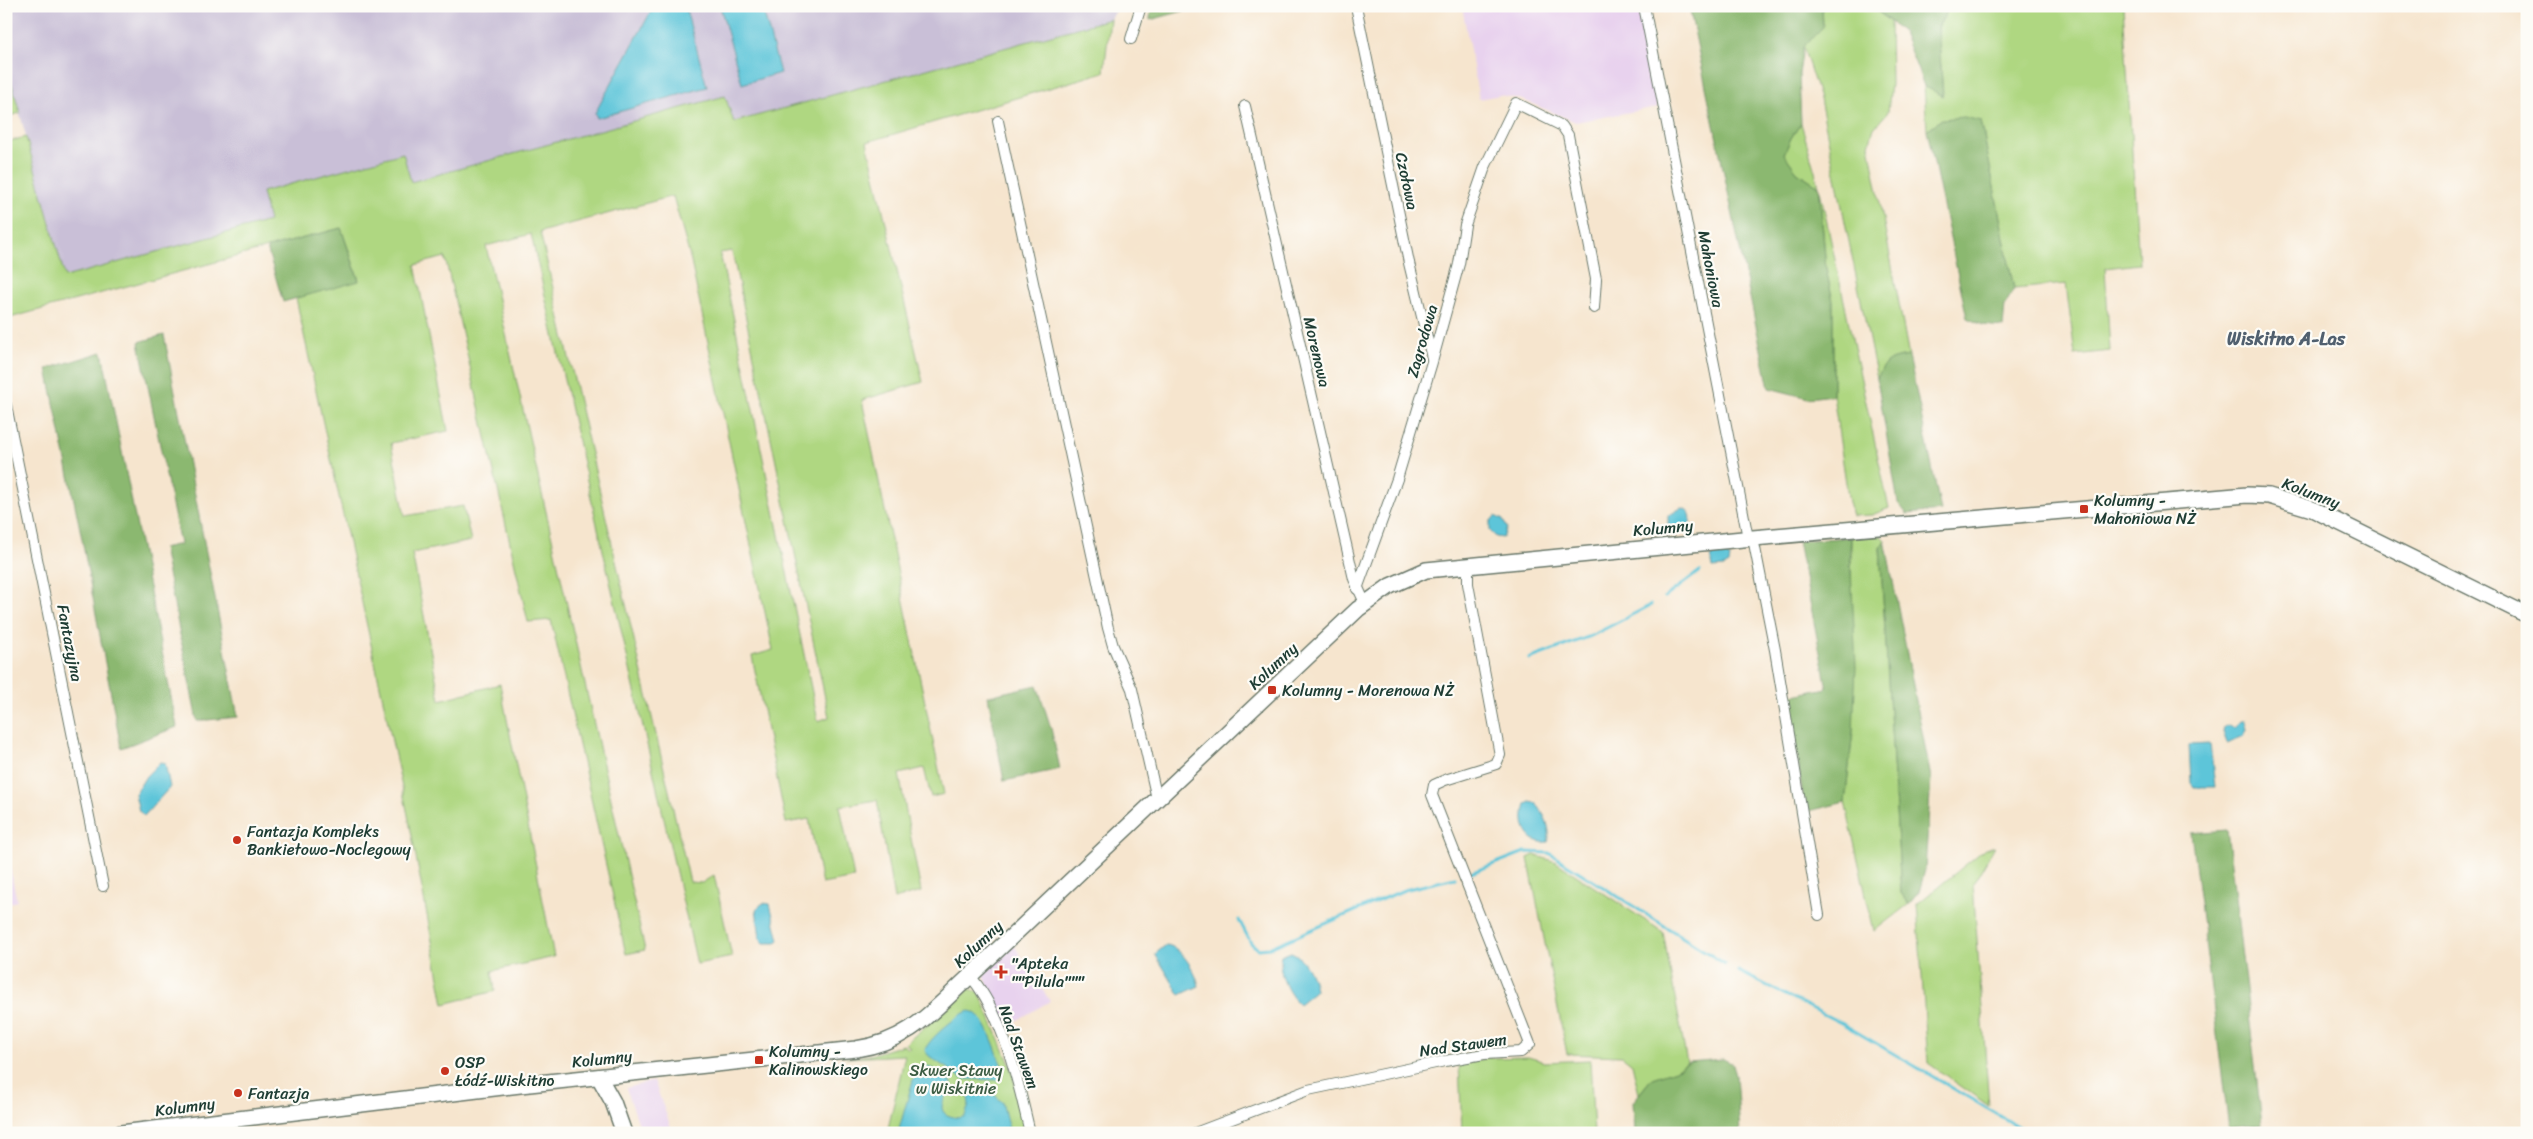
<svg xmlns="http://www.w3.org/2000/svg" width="2533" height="1139" viewBox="0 0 2533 1139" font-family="Sriracha,sans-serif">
<rect width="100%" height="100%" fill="#fdfcf7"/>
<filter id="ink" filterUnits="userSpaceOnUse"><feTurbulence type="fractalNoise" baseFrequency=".02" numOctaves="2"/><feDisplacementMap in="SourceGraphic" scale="10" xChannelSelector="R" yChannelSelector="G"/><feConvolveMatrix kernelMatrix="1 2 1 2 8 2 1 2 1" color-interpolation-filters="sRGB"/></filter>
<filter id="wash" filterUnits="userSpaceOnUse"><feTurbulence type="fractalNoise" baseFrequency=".0096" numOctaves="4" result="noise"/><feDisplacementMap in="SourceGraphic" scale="20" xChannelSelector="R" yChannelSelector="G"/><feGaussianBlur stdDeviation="1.12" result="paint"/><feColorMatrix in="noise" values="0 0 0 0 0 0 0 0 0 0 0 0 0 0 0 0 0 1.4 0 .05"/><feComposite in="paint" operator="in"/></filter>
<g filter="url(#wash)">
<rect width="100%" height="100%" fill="#f6e5ce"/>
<!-- built -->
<g fill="#e8d2ee">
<polygon points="1462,6 1638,6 1658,107 1576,122 1523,100 1500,95 1479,99"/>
<polygon points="6,858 8,858 17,901 6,904"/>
<polygon points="1014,945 1050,1001 1004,1028 984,975"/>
<polygon points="654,1081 673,1133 642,1133 626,1088"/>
</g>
<!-- industrial -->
<polygon fill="#c9bfd7" points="6,6 1118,6 1110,19 733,122 725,96 410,183 403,154 262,192 269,221 65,277 6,64"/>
<!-- green -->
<g fill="#afd781" stroke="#678a5a" fill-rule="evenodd">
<path d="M1822 6H1874L1875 9 1890 22 1891 84 1888 112 1874 128 1869 145 1909 356C1889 359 1885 360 1877 379L1820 99 1803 47 1823 27Z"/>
<polygon points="1950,6 2123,6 2139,264 2105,268 2110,351 2075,355 2066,284 2014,289 1981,121 1942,119 1927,130 1924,86 1943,95 1938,27"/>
<path d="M1110 19 1104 72 867 142 923 382 862 400 944 794 931 797 924 768 899 774 921 892 894 899 877 800 840 806 854 878 822 884 809 819 786 823 752 656 773 650 690 257 673 196 540 232 690 882 702 883 714 875 732 957 697 964 531 234 486 246 645 950 626 954 551 620 528 622 445 257 415 265 448 431 391 443 405 516 463 506 471 541 412 553 440 700 500 684 554 957 492 971 495 991 444 1004 408 815 296 298 359 280 341 228 6 319V142L26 137 65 277 269 221 262 192 403 153 411 182 725 96 734 122ZM732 251 829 717 818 721 720 253Z"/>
<polygon points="6,64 20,113 6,117"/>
<polygon points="1801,123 1819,186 1889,508 1872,515 1853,516 1849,503 1833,395 1833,301 1826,269 1819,186 1797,172 1784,154 1791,138"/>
<polygon points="1880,535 1885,540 1880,548 1901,893 1909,904 1874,931 1845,802 1853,731 1851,537"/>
<polygon points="1995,846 1973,884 1989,1106 1928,1063 1917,904 1985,849"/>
<polygon points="1534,855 1556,862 1663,932 1687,1063 1676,1070 1652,1078 1639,1094 1632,1064 1622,1056 1567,1054 1528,858"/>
<polygon points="969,989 979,992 981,996 1010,1064 1027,1133 887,1133 905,1055 846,1058 870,1055 903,1045 909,1049 910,1048 906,1043"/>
<polygon points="1528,1057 1545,1062 1590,1060 1594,1133 1462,1133 1459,1064 1488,1058"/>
</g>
<!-- forest -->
<g fill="#8bb86f" stroke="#557a52">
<polygon points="1151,6 1202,6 1150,20"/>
<polygon points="1689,6 1822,6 1823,27 1803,47 1799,74 1801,123 1791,138 1784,154 1797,172 1819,186 1826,269 1833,301 1833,395 1808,398 1769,388"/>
<polygon points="1874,6 1950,6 1938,27 1943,96 1924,86 1903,32 1875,9"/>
<polygon points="1964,117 1981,121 2014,289 2005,305 2003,327 1983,325 1967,318 1927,130 1942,119"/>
<polygon points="341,228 359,281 283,302 267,248"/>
<polygon points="164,335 238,717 197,721 163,548 180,544 139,342"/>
<polygon points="102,352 177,727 121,748 81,534 47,369"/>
<path d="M1909 356 1941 511 1907 514 1898 503 1877 379C1885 360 1889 359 1909 356Z"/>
<polygon points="1851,537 1850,551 1856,667 1853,731 1845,802 1805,812 1789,696 1827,688 1798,541"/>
<polygon points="1885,540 1931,778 1925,870 1919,892 1909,904 1901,893 1880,548"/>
<polygon points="1037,685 1051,728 1060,769 1004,781 988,696"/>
<polygon points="2227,830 2262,1124 2229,1128 2191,833"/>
<polygon points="1723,1059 1733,1064 1736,1076 1740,1133 1635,1133 1633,1102 1652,1078 1676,1070 1689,1062"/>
</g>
<!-- water -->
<g fill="#5dc5d9" stroke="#3e8186">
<polygon points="654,6 685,6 707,87 597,118 595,113"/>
<polygon points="720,6 762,6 780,73 742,84"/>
<path d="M1681 508C1690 509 1693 517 1689 525L1671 531 1668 528V516Z"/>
<polygon points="1495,516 1503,520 1507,528 1503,538 1496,537 1490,531 1490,522"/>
<polygon points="1721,553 1730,558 1729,564 1724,567 1713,568 1711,556"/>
<polygon points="2241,721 2245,721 2247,729 2244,736 2227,743 2223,732 2224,727 2228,725 2234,728"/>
<polygon points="2210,744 2215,787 2194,787 2191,783 2189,745"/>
<polygon points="160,762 165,763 170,787 144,816 139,811 135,794 146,776"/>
<path d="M1530 802 1536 803C1544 813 1552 829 1548 842 1526 845 1520 822 1526 804Z"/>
<polygon points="763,903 770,904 779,940 776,943 763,943 760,937 756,909"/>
<path d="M1166 945C1181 946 1196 972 1199 986L1180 995 1155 954Z"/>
<path d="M1291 952C1304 957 1314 977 1315 991L1299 1004C1287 993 1278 973 1281 956Z"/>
<path d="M969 1011C986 1012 997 1054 1003 1069V1075L1000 1080 963 1079 929 1056 925 1051C925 1042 959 1013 969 1011Z"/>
<path d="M925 1066 936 1070 952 1083C949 1095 927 1115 960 1118L965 1116 969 1105 967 1090 987 1088 1002 1102 1010 1133H898L913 1080 917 1072Z"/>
</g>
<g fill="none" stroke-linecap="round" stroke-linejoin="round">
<!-- stream -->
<g stroke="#5dc5d9" stroke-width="3">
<polyline points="1665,597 1700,571"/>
<polyline points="1529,659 1591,636 1651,605"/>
<polyline points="1468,874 1525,852 1549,853 1725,964"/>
<polyline points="1239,920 1251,943 1258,949 1269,948 1404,890 1455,878"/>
<polyline points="1738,971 1843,1024 2029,1133"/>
</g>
</g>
</g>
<g filter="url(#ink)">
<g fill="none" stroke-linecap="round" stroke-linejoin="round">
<defs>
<g id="street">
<polyline points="1356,6 1409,263 1432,358"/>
<polyline points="1644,6 1748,538"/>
<polyline points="1131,39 1141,6"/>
<polyline points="1245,106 1354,579 1365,603"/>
<polyline points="998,121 1108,628 1113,646 1132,689 1157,799"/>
<polyline points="6,405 103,886"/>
<polyline points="1753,538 1775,650 1819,915"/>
<polyline points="1357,589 1397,479 1432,362 1459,264 1465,225 1485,167 1516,103 1562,126 1568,135 1596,279 1594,308"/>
<path d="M970 976C1003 1013 1019 1085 1030 1133"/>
<polyline points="1195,1133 1308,1090 1445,1061 1484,1054 1521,1052 1530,1044 1432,795 1434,785 1445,780 1496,764 1500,755 1468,584 1468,564"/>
</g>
<g id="secondary">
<polyline points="599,1077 613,1102 624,1133"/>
<path d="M121 1133 520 1085 856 1049C910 1041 932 1011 970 976L1358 609 1390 586 1426 570 1753 538 2247 495 2269 496 2312 509 2527 615"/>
</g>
</defs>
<!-- street casing -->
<use href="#street" stroke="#6a786a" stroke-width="12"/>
<!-- secondary casing -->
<use href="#secondary" stroke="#6a786a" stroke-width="18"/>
<!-- street -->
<use href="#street" stroke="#fff" stroke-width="10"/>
<!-- secondary -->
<use href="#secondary" stroke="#fff" stroke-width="15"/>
</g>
</g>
<!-- markers -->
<g fill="#c8321e" stroke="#fdfcf7" stroke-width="2">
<rect x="2079" y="504" width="10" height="10" rx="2.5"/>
<rect x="1267" y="685" width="10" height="10" rx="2.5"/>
<circle cx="237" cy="840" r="5"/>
<path d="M998.5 964.5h5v5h5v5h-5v5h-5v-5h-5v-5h5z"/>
<rect x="754" y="1055" width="10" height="10" rx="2.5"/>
<circle cx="445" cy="1071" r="5"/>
<circle cx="238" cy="1093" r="5"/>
</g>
<g text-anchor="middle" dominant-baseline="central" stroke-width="4.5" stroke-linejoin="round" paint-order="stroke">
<!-- street labels -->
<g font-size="16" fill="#1f3d34" stroke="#fdfcf7">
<text transform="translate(1407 181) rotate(78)">Czołowa</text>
<text transform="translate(1711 269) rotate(79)">Mahoniowa</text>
<text transform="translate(1422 341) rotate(-74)">Zagrodowa</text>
<text transform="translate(1317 352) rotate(77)">Morenowa</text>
<text transform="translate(2311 493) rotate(21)">Kolumny</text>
<text transform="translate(1663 528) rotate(-5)">Kolumny</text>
<text transform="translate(70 643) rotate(79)">Fantazyjna</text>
<text transform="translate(1273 666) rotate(-43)">Kolumny</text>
<text transform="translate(978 944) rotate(-43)">Kolumny</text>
<text transform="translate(1463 1045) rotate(-8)">Nad Stawem</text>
<text transform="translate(1019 1047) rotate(70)">Nad Stawem</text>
<text transform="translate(602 1059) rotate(-6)">Kolumny</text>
<text transform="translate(185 1107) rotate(-7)">Kolumny</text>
</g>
<!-- poi labels -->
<g font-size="16" fill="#1f3d34" stroke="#fdfcf7" text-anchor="start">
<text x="2094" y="500">Kolumny -<tspan x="2094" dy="18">Mahoniowa NŻ</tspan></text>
<text x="1282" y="690">Kolumny - Morenowa NŻ</text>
<text x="247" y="831">Fantazja Kompleks<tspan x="247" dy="18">Bankietowo-Noclegowy</tspan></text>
<text x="1011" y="963">"Apteka<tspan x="1011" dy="18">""Pilula"""</tspan></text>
<text x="769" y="1051">Kolumny -<tspan x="769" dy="18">Kalinowskiego</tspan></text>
<text x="455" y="1062">OSP<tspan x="455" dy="18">Łódź-Wiskitno</tspan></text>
<text x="248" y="1093">Fantazja</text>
</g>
<!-- park labels -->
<g font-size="16" fill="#3c5c43" stroke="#fdfcf7">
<text x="956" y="1070">Skwer Stawy<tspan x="956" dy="18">w Wiskitnie</tspan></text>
</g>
<!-- neighbourhood labels -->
<g font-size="18" font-weight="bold" fill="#51606f" stroke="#fdfcf7">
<text x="2286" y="339">Wiskitno A-Las</text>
</g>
</g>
<!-- margin -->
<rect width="2533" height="1139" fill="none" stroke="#fdfcf7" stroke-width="25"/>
</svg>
